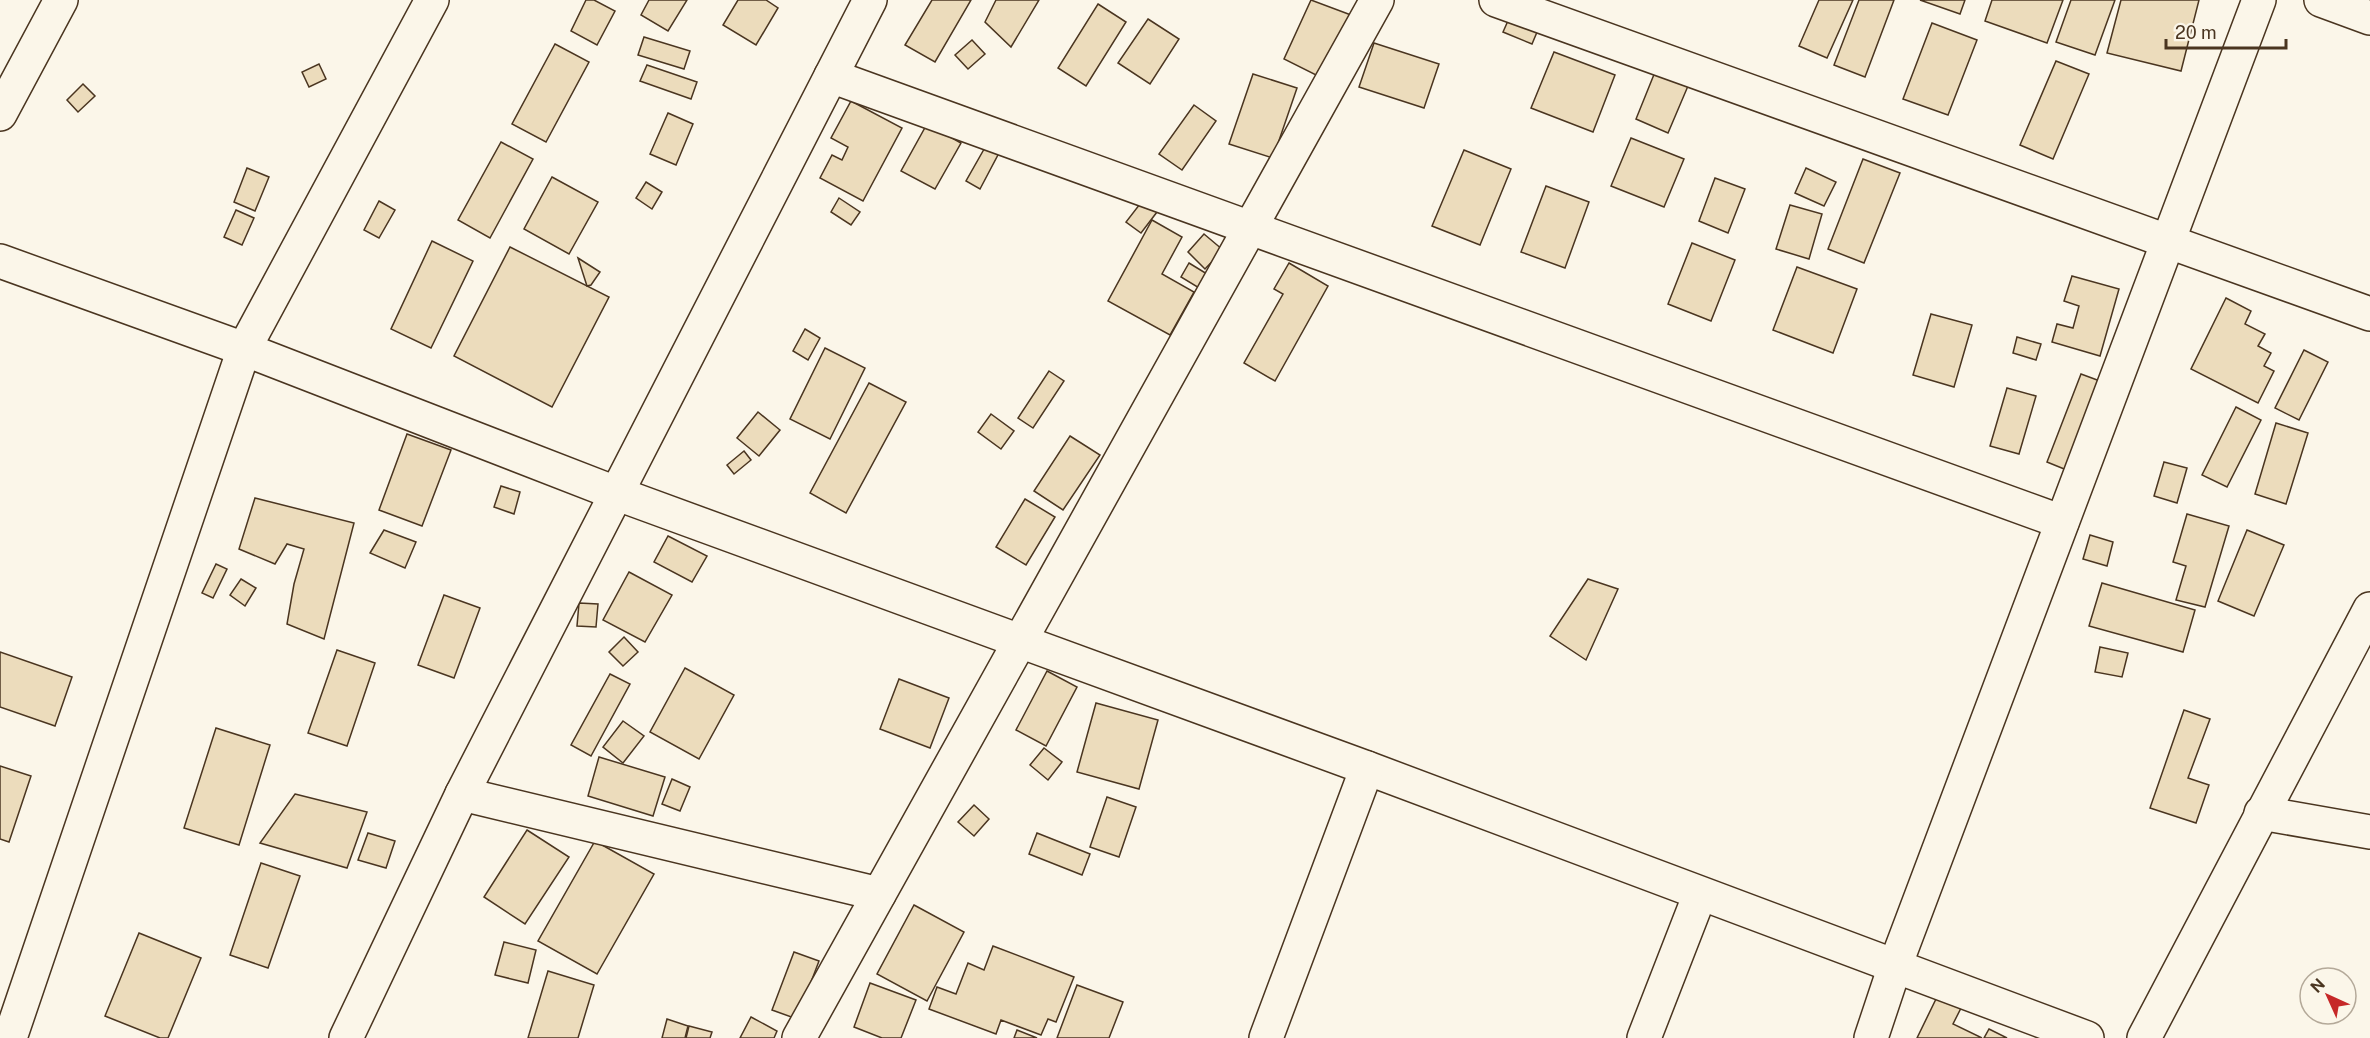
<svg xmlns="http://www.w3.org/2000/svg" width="2370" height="1038" viewBox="0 0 2370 1038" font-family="'Public Sans',sans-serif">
<rect width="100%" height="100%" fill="#fbf6e9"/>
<!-- building -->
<g fill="#ecdcbc" stroke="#4a3520" stroke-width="1.5">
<polygon points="586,0 594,0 615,11 597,45 571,31"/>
<polygon points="649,0 687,0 668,31 641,15"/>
<polygon points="738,0 766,0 778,8 756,45 723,25"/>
<polygon points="932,0 971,0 935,62 905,45"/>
<polygon points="996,0 1039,0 1011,47 985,22"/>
<polygon points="1311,0 1351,15 1326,80 1284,59"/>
<polygon points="1819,0 1853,0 1827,58 1799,46"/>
<polygon points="1859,0 1894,0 1865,77 1834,65"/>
<polygon points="1920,0 1965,0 1960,14"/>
<polygon points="1992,0 2063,0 2047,43 1985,21"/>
<polygon points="2071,0 2115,0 2095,55 2056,42"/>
<polygon points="2121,0 2199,0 2181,71 2107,53"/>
<polygon points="1098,4 1126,22 1086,86 1058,68"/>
<polygon points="1511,14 1540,25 1532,44 1503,32"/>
<polygon points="1148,19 1179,39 1150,84 1118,63"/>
<polygon points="1932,23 1977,40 1948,115 1903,99"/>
<polygon points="644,37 690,51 684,69 638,55"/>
<polygon points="972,40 985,54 968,69 955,55"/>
<polygon points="1374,43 1439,64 1424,108 1359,87"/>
<polygon points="555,44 589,62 546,142 512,124"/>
<polygon points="1554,52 1615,75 1593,132 1531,108"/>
<polygon points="2056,61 2089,74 2053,159 2020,145"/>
<polygon points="319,64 326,79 309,87 302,72"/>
<polygon points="647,65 697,82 691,99 640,81"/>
<polygon points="1655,72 1688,86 1668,133 1636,119"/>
<polygon points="1253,74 1297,88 1273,158 1229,144"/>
<polygon points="83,84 95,96 78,112 67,100"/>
<polygon points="851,101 902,128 863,201 820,178 832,155 842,160 848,147 831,138"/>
<polygon points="1194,105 1216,121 1182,170 1159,154"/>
<polygon points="668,113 693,124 676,165 650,154"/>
<polygon points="927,124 961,143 935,189 901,171"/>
<polygon points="1631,138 1684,159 1664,207 1611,186"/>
<polygon points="501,142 533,159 490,238 458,220"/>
<polygon points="987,144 1000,151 980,189 966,181"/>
<polygon points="1464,150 1511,169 1480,245 1432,226"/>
<polygon points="1863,159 1900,173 1864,263 1828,249"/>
<polygon points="247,168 269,177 255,211 234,202"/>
<polygon points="1806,168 1836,182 1824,206 1795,193"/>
<polygon points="552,177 598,202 569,254 524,229"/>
<polygon points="1715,178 1745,189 1728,233 1699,221"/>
<polygon points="646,182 662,192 652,209 636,198"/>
<polygon points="1546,186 1589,202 1565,268 1521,252"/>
<polygon points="839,198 860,212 851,225 831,212"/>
<polygon points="1143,200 1157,212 1141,233 1126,222"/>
<polygon points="379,201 395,210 379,238 364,230"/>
<polygon points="1790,205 1822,214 1809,259 1776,249"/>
<polygon points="236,210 254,218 242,245 224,237"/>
<polygon points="1152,220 1182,237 1162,274 1194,292 1170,335 1108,301"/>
<polygon points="1204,234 1223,250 1205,269 1188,252"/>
<polygon points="432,241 473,261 431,348 391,329"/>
<polygon points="1692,243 1735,260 1711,321 1668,304"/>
<polygon points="510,247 609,297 552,407 454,356"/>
<polygon points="578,258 600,272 591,285 587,286"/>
<polygon points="1189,263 1212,277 1204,291 1181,277"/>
<polygon points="1289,263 1328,286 1275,381 1244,363 1283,294 1274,289"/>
<polygon points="1797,267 1857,289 1833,353 1773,330"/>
<polygon points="2072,276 2119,289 2100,356 2052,342 2057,324 2073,328 2079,306 2064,301"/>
<polygon points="2226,298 2251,311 2245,324 2265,334 2258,346 2271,353 2264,366 2274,371 2258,403 2191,369"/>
<polygon points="1931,314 1972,325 1954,387 1913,375"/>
<polygon points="805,329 820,338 808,360 793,351"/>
<polygon points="2017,337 2041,344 2036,360 2013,353"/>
<polygon points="825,348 865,368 830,439 790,419"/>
<polygon points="2304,350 2328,362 2299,420 2275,408"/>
<polygon points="1049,371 1064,381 1033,428 1018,418"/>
<polygon points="2081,374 2108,384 2074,473 2047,462"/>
<polygon points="869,383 906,402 846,513 810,493"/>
<polygon points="2007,388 2036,396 2019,454 1990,446"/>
<polygon points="2236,407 2261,420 2227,487 2202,475"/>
<polygon points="758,412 780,430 759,456 737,438"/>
<polygon points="991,414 1014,431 1001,449 978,432"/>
<polygon points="2276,423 2308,433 2286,504 2255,494"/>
<polygon points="407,434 451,450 422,526 379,510"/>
<polygon points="1070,436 1100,455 1063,510 1034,491"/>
<polygon points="744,451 751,460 734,474 727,465"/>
<polygon points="2164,462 2187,468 2177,503 2154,496"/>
<polygon points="501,486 520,492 514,514 494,507"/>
<polygon points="255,498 354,523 324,639 287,624 294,584 304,549 287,544 275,564 239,549"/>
<polygon points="1025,499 1055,517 1026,565 996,547"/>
<polygon points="2187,514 2229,526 2205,607 2176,600 2186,566 2173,562"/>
<polygon points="384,530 416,542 405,568 370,553"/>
<polygon points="2247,530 2284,545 2254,616 2218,601"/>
<polygon points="2090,535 2113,542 2107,566 2083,559"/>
<polygon points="668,536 707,556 692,582 654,562"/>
<polygon points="216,564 227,569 213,598 202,593"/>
<polygon points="629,572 672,595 645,642 603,620"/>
<polygon points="241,579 256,588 245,606 230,595"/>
<polygon points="1588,579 1618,589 1586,660 1550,636"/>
<polygon points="2102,583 2195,610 2183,652 2089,626"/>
<polygon points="444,595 480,608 454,678 418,665"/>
<polygon points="579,603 598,604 596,627 577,626"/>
<polygon points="624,637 638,652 623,666 609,652"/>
<polygon points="2100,647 2128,653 2122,677 2095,672"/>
<polygon points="337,650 375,663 347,746 308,733"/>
<polygon points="0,652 72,677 55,726 0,707"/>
<polygon points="685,668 734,695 699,759 650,732"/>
<polygon points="1047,671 1077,687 1046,746 1016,730"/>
<polygon points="610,674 630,684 591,756 571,745"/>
<polygon points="899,679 949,698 930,748 880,729"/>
<polygon points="1096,703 1158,720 1139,789 1077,772"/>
<polygon points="2184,710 2210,719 2188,778 2209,785 2196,823 2150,808"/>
<polygon points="623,721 644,736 623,763 603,747"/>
<polygon points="216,728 270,745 239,845 184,828"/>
<polygon points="1044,748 1062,762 1048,780 1030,765"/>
<polygon points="599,757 665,777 653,816 588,796"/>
<polygon points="0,766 31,776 9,842 0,839"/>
<polygon points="672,779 690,787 680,811 662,804"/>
<polygon points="295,794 367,812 347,868 260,843"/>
<polygon points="1107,797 1136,807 1119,857 1090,847"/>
<polygon points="974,805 989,819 974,836 958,822"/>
<polygon points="527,830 569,857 525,924 484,897"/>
<polygon points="368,833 395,841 386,868 358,860"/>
<polygon points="1037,833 1090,854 1082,875 1029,854"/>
<polygon points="595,841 654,874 597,974 538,941"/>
<polygon points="261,863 300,876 268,968 230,955"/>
<polygon points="914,905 964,932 927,1001 877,974"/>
<polygon points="139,933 201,958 168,1038 160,1038 105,1016"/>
<polygon points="504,942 536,950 528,983 495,975"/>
<polygon points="993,946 1074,977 1056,1022 1048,1019 1041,1035 1001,1020 996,1034 929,1009 937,987 956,994 968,963 984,970"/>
<polygon points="794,952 819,961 797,1019 772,1010"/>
<polygon points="548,971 594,985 578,1038 528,1038"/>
<polygon points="870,983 916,1000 901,1038 882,1038 854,1027"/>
<polygon points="1077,985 1123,1002 1109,1038 1057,1038"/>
<polygon points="1937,997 1961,1008 1953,1024 1982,1038 1917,1038"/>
<polygon points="751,1017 777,1031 774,1038 740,1038"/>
<polygon points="667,1019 688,1026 685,1038 662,1038"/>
<polygon points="689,1026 712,1032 710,1038 686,1038"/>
<polygon points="1989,1029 2007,1038 1984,1038"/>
<polygon points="1017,1030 1037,1038 1014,1038"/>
</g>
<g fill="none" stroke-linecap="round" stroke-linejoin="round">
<defs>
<g id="minor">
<polyline points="1496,0 2370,314"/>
<polyline points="2321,0 2370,18"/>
<polyline points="831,76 2062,522"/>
<polyline points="0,114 61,0"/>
<polyline points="0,261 244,349 618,494 1367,768 2087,1038"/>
<polyline points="462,794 879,894"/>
<polyline points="2261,813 2370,832"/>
<polyline points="10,1038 244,349 432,0"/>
<polyline points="346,1038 462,794 870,0"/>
<polyline points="799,1038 1377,0"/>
<polyline points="1266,1038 1367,768"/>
<polyline points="1644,1038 1700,894"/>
<polyline points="1871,1038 1895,966 2259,0"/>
<polyline points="2144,1038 2370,609"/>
</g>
</defs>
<!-- minor casing -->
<use href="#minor" stroke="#4a3520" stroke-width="36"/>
<!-- minor -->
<use href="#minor" stroke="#fbf6e9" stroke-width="33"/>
</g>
<!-- north arrow -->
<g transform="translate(2328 996) rotate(315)"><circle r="28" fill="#fbf6e9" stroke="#b4a999" stroke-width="1.5"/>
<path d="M0-4.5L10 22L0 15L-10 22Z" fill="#c62828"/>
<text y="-9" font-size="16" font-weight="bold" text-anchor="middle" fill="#4a3520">N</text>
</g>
<!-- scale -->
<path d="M2166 39v9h120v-9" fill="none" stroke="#4a3520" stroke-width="3"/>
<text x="2175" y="39" font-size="18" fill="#4a3520" stroke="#fbf6e9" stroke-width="4.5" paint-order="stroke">20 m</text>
</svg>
